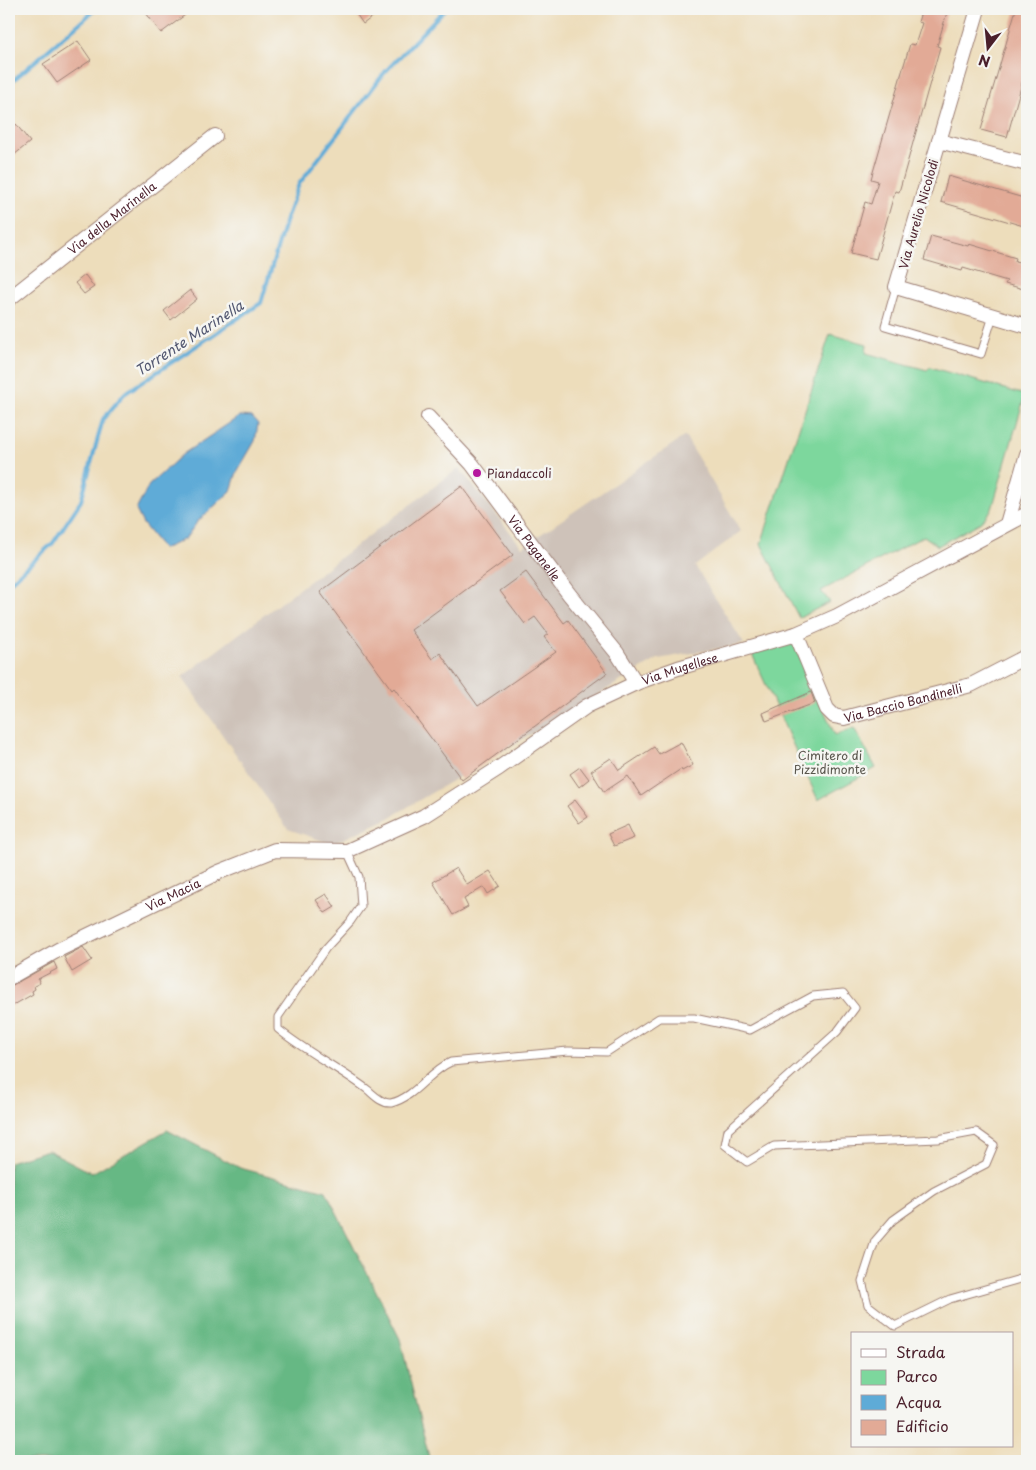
<svg xmlns="http://www.w3.org/2000/svg" width="1036" height="1470" viewBox="0 0 1036 1470" font-family="'Playpen Sans',sans-serif">
<rect width="100%" height="100%" fill="#f6f6f2"/>
<filter id="ink" filterUnits="userSpaceOnUse"><feTurbulence type="fractalNoise" baseFrequency=".02" numOctaves="2"/><feDisplacementMap in="SourceGraphic" scale="10" xChannelSelector="R" yChannelSelector="G"/><feConvolveMatrix kernelMatrix="1 2 1 2 8 2 1 2 1" color-interpolation-filters="sRGB"/></filter>
<filter id="wash" filterUnits="userSpaceOnUse"><feTurbulence type="fractalNoise" baseFrequency=".0096" numOctaves="4" result="noise"/><feDisplacementMap in="SourceGraphic" scale="20" xChannelSelector="R" yChannelSelector="G"/><feGaussianBlur stdDeviation="1.12" result="paint"/><feColorMatrix in="noise" values="0 0 0 0 0 0 0 0 0 0 0 0 0 0 0 0 0 1.4 0 .05"/><feComposite in="paint" operator="in"/></filter>
<g filter="url(#wash)">
<rect width="100%" height="100%" fill="#edddbb"/>
<!-- industrial -->
<polygon fill="#cec2b9" points="685,436 741,531 695,566 744,644 658,659 389,818 332,844 288,829 182,677 459,468 522,547"/>
<!-- green -->
<g fill="#7dd79d" stroke="#647b64">
<polygon points="830,334 867,344 866,353 927,370 930,367 1025,395 992,509 981,522 938,546 924,536 821,591 830,602 799,618 761,544"/>
<polygon points="793,641 835,735 854,728 876,768 818,800 752,654"/>
</g>
<!-- forest -->
<polygon fill="#66b884" stroke="#586c58" points="167,1130 240,1168 326,1191 400,1339 430,1461 9,1461 9,1162 48,1150 92,1173"/>
<!-- water -->
<polygon fill="#5eabd7" stroke="#546581" points="240,416 252,417 258,424 255,441 237,472 231,491 198,521 185,539 163,549 143,524 136,510 149,485 183,454"/>
<g fill="none" stroke-linecap="round" stroke-linejoin="round">
<!-- stream -->
<g stroke="#5eabd7" stroke-width="4">
<polyline points="9,82 11,82 96,9"/>
<polyline points="9,583 53,543 81,501 103,419 124,394 261,303 286,219 299,184 385,72 445,9"/>
</g>
</g>
<g id="blocks">
<!-- building -->
<g fill="#e2aa96">
<polygon points="143,9 181,9 185,15 161,33"/>
<polygon points="353,9 383,9 363,24"/>
<polygon points="922,9 948,9 937,46 940,47 899,192 895,191 876,259 851,253 865,202 871,204 878,181 871,179 910,44 915,45 922,23 918,22"/>
<polygon points="1016,9 1027,9 1027,65 1007,137 981,130"/>
<polygon points="78,41 91,60 57,83 43,64"/>
<polygon points="16,124 30,142 14,155 9,147 9,129"/>
<polygon points="948,176 1027,199 1027,227 941,202"/>
<polygon points="931,236 968,246 969,244 1016,258 1015,261 1027,264 1027,290 1005,284 1007,281 963,268 962,271 924,260"/>
<polygon points="85,275 94,287 84,294 75,283"/>
<polygon points="190,290 197,299 171,320 164,311"/>
<polygon points="462,486 513,555 411,630 432,659 440,653 478,706 556,652 544,637 548,634 535,617 525,624 500,591 526,572 564,623 568,620 607,673 462,780 394,688 392,690 320,592"/>
<polygon points="811,692 815,703 766,721 763,713"/>
<polygon points="681,742 693,765 682,771 681,769 641,796 628,776 604,792 591,771 611,758 619,770 654,747 659,754"/>
<polygon points="580,767 589,779 579,787 570,774"/>
<polygon points="575,800 588,817 579,823 567,806"/>
<polygon points="628,825 634,838 614,846 608,834"/>
<polygon points="456,868 467,885 490,871 500,886 488,894 484,887 464,899 468,907 453,915 433,882"/>
<polygon points="326,894 335,907 325,913 316,900"/>
<polygon points="83,947 92,960 72,972 64,957"/>
<polygon points="54,962 57,969 38,979 40,983 34,986 35,989 32,991 33,994 12,1006 9,1000 9,987"/>
</g>
</g>
</g>
<g filter="url(#ink)">
<use href="#blocks" fill-opacity="0" stroke="#9c7e73" stroke-width="1"/>
<g fill="none" stroke-linecap="round" stroke-linejoin="round">
<defs>
<g id="service">
<polyline points="896,287 885,326 981,354 993,316"/>
<path d="M347 851 359 877 361 906 350 922 326 948 278 1017V1029C306 1052 339 1068 368 1090 374 1095 382 1104 391 1103 416 1097 429 1071 451 1062L568 1051 607 1052 659 1018H694L750 1030 813 996 843 993 855 1008 837 1032 728 1130 725 1145 747 1162 774 1146 938 1139 976 1132 994 1145 986 1164 934 1191 893 1220 875 1241 862 1281 868 1305 895 1326 950 1299 1027 1277"/>
</g>
<g id="minor">
<polyline points="978,9 896,287 1027,326"/>
<polyline points="939,141 1027,164"/>
<path id="s1" d="M9 299 215 136"/>
<path id="s2" d="M428 417 472 464 569 594 617 653 636 683"/>
<polyline points="1007,524 1027,454"/>
<path id="s3" d="M796 634 827 709 834 716 844 718 971 685 1027 656"/>
<path id="s4" d="M9 978 58 950 219 872 275 850 347 851 424 816 499 768 587 706 636 683 678 668 796 634 837 616 1027 514"/>
</g>
</defs>
<!-- service casing -->
<use href="#service" stroke="#9c7e73" stroke-width="9"/>
<!-- minor casing -->
<use href="#minor" stroke="#9c7e73" stroke-width="16"/>
<!-- service -->
<use href="#service" stroke="#fff" stroke-width="7"/>
<!-- minor -->
<use href="#minor" stroke="#fff" stroke-width="14"/>
</g>
</g>
<!-- markers -->
<circle fill="#b5179e" stroke="#f6f6f2" stroke-width="2" cx="477" cy="473" r="5"/>
<g text-anchor="middle" dominant-baseline="central" stroke-width="5" stroke-linejoin="round" paint-order="stroke">
<!-- street labels -->
<g font-size="12" fill="#4a1f2b" stroke="#f6f6f2">
<text transform="translate(918 214) rotate(-74)">Via Aurelio Nicolodi</text>
<text stroke="none"><textPath href="#s1" startOffset="131">Via della Marinella</textPath></text>
<text stroke="none"><textPath href="#s2" startOffset="169">Via Paganelle</textPath></text>
<text stroke="none"><textPath href="#s4" startOffset="749">Via Mugellese</textPath></text>
<text stroke="none"><textPath href="#s3" startOffset="162">Via Baccio Bandinelli</textPath></text>
<text stroke="none"><textPath href="#s4" startOffset="184">Via Macia</textPath></text>
</g>
<!-- poi labels -->
<g font-size="12" fill="#4a1f2b" stroke="#f6f6f2" text-anchor="start">
<text x="487" y="473">Piandaccoli</text>
</g>
<!-- park labels -->
<g font-size="12" fill="#59564d" stroke="#f6f6f2">
<text x="830" y="755">Cimitero di<tspan x="830" dy="14">Pizzidimonte</tspan></text>
</g>
<!-- water labels -->
<g font-size="14" font-style="italic" fill="#525770" stroke="#f6f6f2">
<text transform="translate(189 338) rotate(-33)">Torrente Marinella</text>
</g>
</g>
<!-- margin -->
<rect width="1036" height="1470" fill="none" stroke="#f6f6f2" stroke-width="30"/>
<!-- legend -->
<rect x="851" y="1332" width="162" height="115" fill="#f6f6f2" stroke="#b1a0a2"/>
<rect x="861" y="1349" width="25" height="8" fill="#ffffff" stroke="#b1a0a2"/>
<text x="896" y="1358" font-size="15" fill="#4a1f2b">Strada</text>
<rect x="861" y="1370" width="25" height="15" fill="#7dd79d" stroke="#b1a0a2"/>
<text x="896" y="1382" font-size="15" fill="#4a1f2b">Parco</text>
<rect x="861" y="1395" width="25" height="15" fill="#5eabd7" stroke="#b1a0a2"/>
<text x="896" y="1408" font-size="15" fill="#4a1f2b">Acqua</text>
<rect x="861" y="1420" width="25" height="15" fill="#e2aa96" stroke="#b1a0a2"/>
<text x="896" y="1432" font-size="15" fill="#4a1f2b">Edificio</text>
<!-- north arrow -->
<g transform="translate(988 48) rotate(196)" stroke="#f6f6f2" stroke-width="4" paint-order="stroke">
<path d="M0-4L9 19L0 12L-9 19Z" fill="#4a1f2b"/>
<text y="-8" font-size="14" font-weight="bold" text-anchor="middle" fill="#4a1f2b">N</text>
</g>
</svg>
